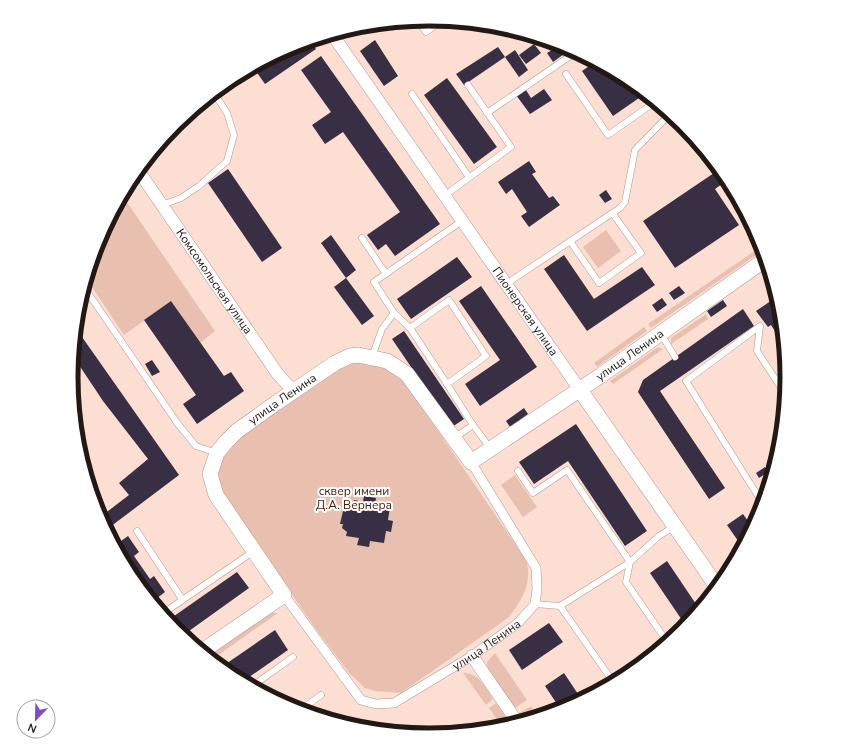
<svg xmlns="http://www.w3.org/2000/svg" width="858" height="755" viewBox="0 0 858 755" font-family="'Nunito Sans',sans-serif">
<rect width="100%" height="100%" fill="#fdded3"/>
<!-- green -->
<g fill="#e9c0b0">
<polygon points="122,195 215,331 200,343 171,301 124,335 86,278 98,240"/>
<polygon points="606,230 621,251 598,268 583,247"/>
<polygon points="762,246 763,250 651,328 648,324"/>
<polygon points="706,314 708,319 671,344 671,338"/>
<polygon points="644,327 647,331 597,367 594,363"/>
<polygon points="658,347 663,349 613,384 610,381"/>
<path d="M362 361 390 368 404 381 526 560C533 582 522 601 508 618L401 693 375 691 365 688 350 674 315 628 222 494C219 482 215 470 220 458 229 436 323 380 348 364Z"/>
<polygon points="515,475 537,507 523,517 501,485"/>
<polygon points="268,612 278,613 211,660 206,656"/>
<polygon points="495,653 527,700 515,708 488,669 487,662"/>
<path d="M463 673C479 673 485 687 493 699L486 705Z"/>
<polygon points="496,703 512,725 503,728 489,708"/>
<polygon points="531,706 538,717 525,721 519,713"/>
</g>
<!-- building -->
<g fill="#382f44">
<polygon points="375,40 398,76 384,86 360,51"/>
<polygon points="310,41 316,49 265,84 253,67 292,46"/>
<polygon points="534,44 541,53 526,64 519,55"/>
<polygon points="558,46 564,54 553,62 547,53"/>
<polygon points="498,47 505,57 464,85 456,74"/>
<polygon points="515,50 528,70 519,77 505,57"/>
<polygon points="321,56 440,224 395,256 386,244 378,250 367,235 400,212 343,132 325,144 312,125 331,112 301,70"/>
<polygon points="595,62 628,80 642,96 613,116 582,71"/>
<polygon points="235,77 240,83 220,96 216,91"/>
<polygon points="447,78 497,147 474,164 424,95"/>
<polygon points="544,89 552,100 530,114 516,95 526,90 531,98"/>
<polygon points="529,161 536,172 532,174 549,198 553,196 560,205 529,227 521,216 527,212 512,189 506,194 498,182"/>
<polygon points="228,169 282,248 262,262 208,183"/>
<polygon points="714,173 722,184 715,189 739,225 675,268 643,221"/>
<polygon points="606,190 612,199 605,203 599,195"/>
<polygon points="331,235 356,270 346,278 321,243"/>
<polygon points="564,255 594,299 642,267 655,285 587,331 544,269"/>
<polygon points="457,257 472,277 411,319 397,299"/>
<polygon points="346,278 374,316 362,325 334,287"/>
<polygon points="481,286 537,367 480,406 465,384 500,360 459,301"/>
<polygon points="679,286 685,293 674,300 669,293"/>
<polygon points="775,289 781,308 784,345 771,325 768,327 756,311 775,298 770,293"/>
<polygon points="662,298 667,305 657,312 652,305"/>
<polygon points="723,300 727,306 711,317 707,311"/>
<polygon points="171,301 224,376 231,372 244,391 197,424 183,404 196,395 144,320"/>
<polygon points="743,309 754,326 660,391 725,488 709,499 638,392 643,380"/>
<polygon points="75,327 179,475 106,530 99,518 129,495 119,483 148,459 103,401 73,356"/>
<polygon points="404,331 464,419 452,427 392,339"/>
<polygon points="152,360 160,372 152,376 145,364"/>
<polygon points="524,408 528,414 510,427 506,421"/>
<polygon points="576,424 647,531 625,546 568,461 534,484 519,462"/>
<polygon points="765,467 768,472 759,478 756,473"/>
<polygon points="364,496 376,498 375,504 390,507 388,520 393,521 391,532 386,531 384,543 370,541 369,547 357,545 359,538 346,536 347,532 342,528 343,524 340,524 343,511 346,512 346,508 352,506 354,500 363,502"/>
<polygon points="743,514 753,528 743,548 727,525"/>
<polygon points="128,536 139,552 134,556 150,579 154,576 165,592 152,602 131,576 114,546"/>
<polygon points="667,561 700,610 686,626 650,573"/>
<polygon points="237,572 249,588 182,636 175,631 167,621"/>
<polygon points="549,623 563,642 522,670 509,650"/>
<polygon points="275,630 288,650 242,682 220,668"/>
<polygon points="564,673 582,700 561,710 545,686"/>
<polygon points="330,711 339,723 321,717"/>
<polygon points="462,725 466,732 448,734"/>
</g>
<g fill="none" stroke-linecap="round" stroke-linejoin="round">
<defs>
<g id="service">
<polyline points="417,20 426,32 443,20"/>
<polyline points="566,74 608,135 655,102"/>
<polyline points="412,94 469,177"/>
<polyline points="487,113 576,52"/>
<polyline points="444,196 511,147 468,85"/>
<polyline points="162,205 181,198 199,186 227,161 234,135 227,113 214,93"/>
<polyline points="362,238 386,274"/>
<polyline points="570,241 599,283 641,253 613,214"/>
<polyline points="506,284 620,208 625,202 635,150 670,114"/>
<polyline points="84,287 178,424 196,446 217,453"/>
<polyline points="394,313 410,328 449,300 486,356 447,384 473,425 454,438"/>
<polyline points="410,328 447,384"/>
<polyline points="661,334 675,357"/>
<polyline points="372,357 382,329 394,313 374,282 462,221"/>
<polyline points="473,425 491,449"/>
<polyline points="518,471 533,493 567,470 630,562 626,582 668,643"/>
<polyline points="763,504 686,381 760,326 757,351 786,395"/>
<polyline points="137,531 182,599"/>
<polyline points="535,604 560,606 630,562 659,536 675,526"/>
<polyline points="560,606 614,683"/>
<polyline points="162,614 254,551"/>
<polyline points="251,687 293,657"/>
<polyline points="299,711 321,695"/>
</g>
<g id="pedestrian">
<path id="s1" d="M284 595 361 700 376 704 394 703 472 656 518 623 535 604 537 589 536 568 471 462"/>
</g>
<g id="minor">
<path id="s2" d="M332 34 580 390"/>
<path id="s3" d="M138 170 277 373 293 391"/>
<polyline points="472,656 518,723"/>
</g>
<g id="tertiary">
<polyline points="580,390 718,588"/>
<path id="s4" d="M201 652 284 595 216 495 210 474 217 453 226 442 237 431 276 403 335 363 350 356 358 355 387 361 407 374 471 462 600 376 766 259"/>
</g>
</defs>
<!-- service casing -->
<use href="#service" stroke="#b4978c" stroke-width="7"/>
<!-- pedestrian casing -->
<use href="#pedestrian" stroke="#b4978c" stroke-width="10"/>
<!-- minor casing -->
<use href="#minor" stroke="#b4978c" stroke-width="13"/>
<!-- tertiary casing -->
<use href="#tertiary" stroke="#b4978c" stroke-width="16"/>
<!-- service -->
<use href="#service" stroke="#fff" stroke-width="6"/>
<!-- pedestrian -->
<use href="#pedestrian" stroke="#fff" stroke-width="9"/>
<!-- minor -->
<use href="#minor" stroke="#fff" stroke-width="12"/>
<!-- tertiary -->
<use href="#tertiary" stroke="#fff" stroke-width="15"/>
</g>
<g text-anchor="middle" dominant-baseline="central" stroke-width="4" stroke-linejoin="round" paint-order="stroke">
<!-- street labels -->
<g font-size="12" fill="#221814" stroke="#fff">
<text stroke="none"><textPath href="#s3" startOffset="135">Комсомольская улица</textPath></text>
<text stroke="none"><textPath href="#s2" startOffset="338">Пионерская улица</textPath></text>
<text stroke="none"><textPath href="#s4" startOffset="793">улица Ленина</textPath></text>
<text stroke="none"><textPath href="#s4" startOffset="351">улица Ленина</textPath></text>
<text stroke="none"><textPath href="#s1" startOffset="273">улица Ленина</textPath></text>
</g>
<!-- park labels -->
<g font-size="12" fill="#481804" stroke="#fff">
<text x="354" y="491">сквер имени<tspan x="354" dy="14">Д.А. Вернера</tspan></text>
</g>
</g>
<!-- crop -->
<path d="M0 0H858V755H0ZM78 377a351 351 0 1 1 702 0a351 351 0 1 1-702 0Z" fill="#fff" fill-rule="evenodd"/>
<path fill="none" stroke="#221814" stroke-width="5" d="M78 377a351 351 0 1 1 702 0a351 351 0 1 1-702 0Z"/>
<!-- north arrow -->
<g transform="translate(36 719) rotate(203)"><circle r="19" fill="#ffffff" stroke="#a7a3a1"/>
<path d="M0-3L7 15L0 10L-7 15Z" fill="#7f4dc5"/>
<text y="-6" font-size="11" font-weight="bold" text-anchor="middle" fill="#221814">N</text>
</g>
</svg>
